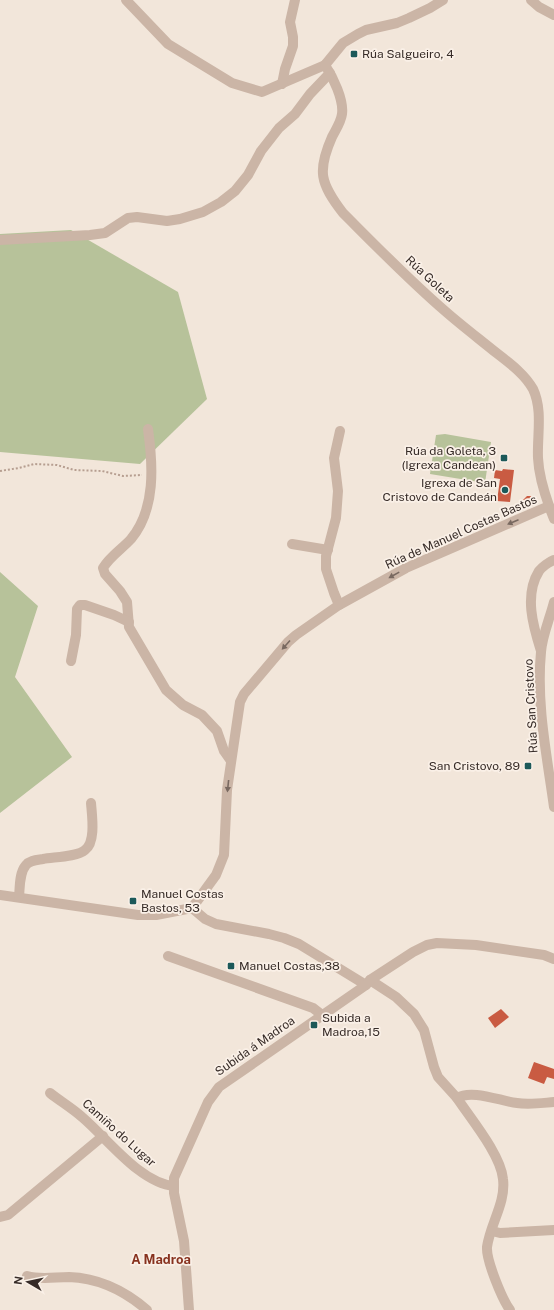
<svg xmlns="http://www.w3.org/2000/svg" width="554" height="1310" viewBox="0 0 554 1310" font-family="'Public Sans',sans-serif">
<rect width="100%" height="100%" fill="#f2e6da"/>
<!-- green -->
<g fill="#b7c29a">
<polygon points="71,230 178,292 207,399 140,464 0,452 0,234"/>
<polygon points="445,434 491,442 485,483 430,474 436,435"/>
<polygon points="0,572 38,606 15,677 72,757 0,813"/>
</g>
<!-- building -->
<g fill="#c95b42">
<polygon points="503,469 514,470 510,502 497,501 500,479 494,478 495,470 502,471"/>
<polygon points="527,496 531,496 534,499 534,504 531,506 527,506 522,501"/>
<polygon points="501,1009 509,1017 495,1028 488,1018"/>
<polygon points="534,1062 554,1069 554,1079 547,1077 544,1084 528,1078"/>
</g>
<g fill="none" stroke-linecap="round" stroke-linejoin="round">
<!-- path -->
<polyline stroke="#b69e90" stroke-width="2" stroke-dasharray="2 2" stroke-linecap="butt" points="0,471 19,468 34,464 57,465 74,470 102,471 123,476 142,475"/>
<!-- minor -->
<g stroke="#cbb5a6" stroke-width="10">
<polyline points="126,0 168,44 232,83 262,92 325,65 343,43 358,34 366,30 397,23 409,18 430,8 443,0"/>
<polyline points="531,0 539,7 554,15"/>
<path d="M325 65C333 77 344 100 342 114 341 122 336 129 332 137 317 171 320 183 343 213 376 246 409 280 445 311 461 325 478 338 494 351 508 362 524 373 533 389 543 410 537 436 538 458 539 479 546 499 554 519"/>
<polyline points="282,84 285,69 293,46 293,37 290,22 295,0"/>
<polyline points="0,240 90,235 105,233 128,218 137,217 167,221 180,219 203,212 221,202 235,191 248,175 261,151 279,128 295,114 310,94 330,73"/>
<path d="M148 429C153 465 156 509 131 539 122 549 110 556 103 568L105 574 120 591 127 602 129 627 166 690 183 705 202 715 217 731 224 751 231 761"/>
<polyline points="292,544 328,550"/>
<path d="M554 602C550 618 542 636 541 652 536 704 547 756 554 807"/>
<polyline points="339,605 334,593 326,569 326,556 336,518 338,491 334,458 340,431"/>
<path d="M541 651C533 626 524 595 539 571 542 567 549 562 554 560"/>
<polyline points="71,661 76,635 77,609 80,605 85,605 114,615 129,622"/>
<polyline points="0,895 138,915 156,915 192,908"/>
<path d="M19 897C20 887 19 873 26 865 30 860 37 860 43 859 53 857 77 857 85 850 96 842 92 816 91 803"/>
<polyline points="192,908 216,875 224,855 227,790 240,702 244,694 288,642 296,635 339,605 406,568 549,506"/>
<polyline points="192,908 205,919 216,924 269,934 284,938 299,944 366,985"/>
<polyline points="168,956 313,1008 322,1015"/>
<path d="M370 980 396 997 414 1014 424 1030 434 1067 438 1077 457 1098C472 1089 500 1101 517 1103 529 1105 542 1103 554 1102"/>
<path d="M50 1093C60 1101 72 1108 82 1117 108 1139 140 1183 174 1186"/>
<path d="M457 1098C471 1119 501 1155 503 1179 506 1203 490 1224 487 1247 486 1260 502 1299 510 1310"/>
<polyline points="0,1217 8,1215 103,1136"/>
<polyline points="492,1231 500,1233 554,1230"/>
<path d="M27 1276C40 1280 55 1277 69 1277 99 1278 125 1291 147 1310"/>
<polyline points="189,1310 184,1241 174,1193 174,1178 208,1102 219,1087 366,985 370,980 413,952 427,945 437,943 476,945 544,955 554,959"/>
</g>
</g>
<!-- one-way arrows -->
<defs><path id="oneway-solid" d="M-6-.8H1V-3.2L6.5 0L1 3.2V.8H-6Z"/></defs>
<g fill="#796960">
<use href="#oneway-solid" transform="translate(513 522) rotate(157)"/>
<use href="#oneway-solid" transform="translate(394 575) rotate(151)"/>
<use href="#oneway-solid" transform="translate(286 645) rotate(132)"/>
<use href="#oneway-solid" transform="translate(228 786) rotate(96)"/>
</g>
<!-- markers -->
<g fill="#1c5959" stroke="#faf0e7" stroke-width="1.5">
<rect x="350" y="50" width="8" height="8" rx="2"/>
<rect x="500" y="454" width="8" height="8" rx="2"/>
<circle cx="505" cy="490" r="4"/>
<rect x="524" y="762" width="8" height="8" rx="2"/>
<rect x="129" y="897" width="8" height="8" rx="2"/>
<rect x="227" y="962" width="8" height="8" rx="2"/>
<rect x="310" y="1021" width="8" height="8" rx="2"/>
</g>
<g text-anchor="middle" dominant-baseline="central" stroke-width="3.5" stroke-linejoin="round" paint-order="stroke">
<!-- poi labels -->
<g font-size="12" fill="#362b27" stroke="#faf0e7" text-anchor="start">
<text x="362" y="54">Rúa Salgueiro, 4</text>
<text x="496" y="451" text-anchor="end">Rúa da Goleta, 3<tspan x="496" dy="14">(Igrexa Candean)</tspan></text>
<text x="497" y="483" text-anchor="end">Igrexa de San<tspan x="497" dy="14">Cristovo de Candeán</tspan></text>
<text x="520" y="766" text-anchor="end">San Cristovo, 89</text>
<text x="141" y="894">Manuel Costas<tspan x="141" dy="14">Bastos, 53</tspan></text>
<text x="239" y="966">Manuel Costas,38</text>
<text x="322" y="1018">Subida a<tspan x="322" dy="14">Madroa,15</tspan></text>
</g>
<!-- street labels -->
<g font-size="12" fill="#362b27" stroke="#faf0e7">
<text transform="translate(430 279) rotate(43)">Rúa Goleta</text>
<text transform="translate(461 532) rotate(-24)">Rúa de Manuel Costas Bastos</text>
<text transform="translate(531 706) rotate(-93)">Rúa San Cristovo</text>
<text transform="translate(255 1046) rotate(-35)">Subida á Madroa</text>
<text transform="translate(119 1133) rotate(42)">Camiño do Lugar</text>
</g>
<!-- neighbourhood labels -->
<g font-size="13" font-weight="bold" fill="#87311e" stroke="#faf0e7">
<text x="161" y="1259">A Madroa</text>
</g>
</g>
<!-- north arrow -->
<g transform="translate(28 1282) rotate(279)" stroke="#faf0e7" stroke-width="3" paint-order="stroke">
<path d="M0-3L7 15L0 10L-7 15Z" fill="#362b27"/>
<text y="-6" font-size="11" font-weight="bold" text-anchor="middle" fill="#362b27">N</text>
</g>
</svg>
